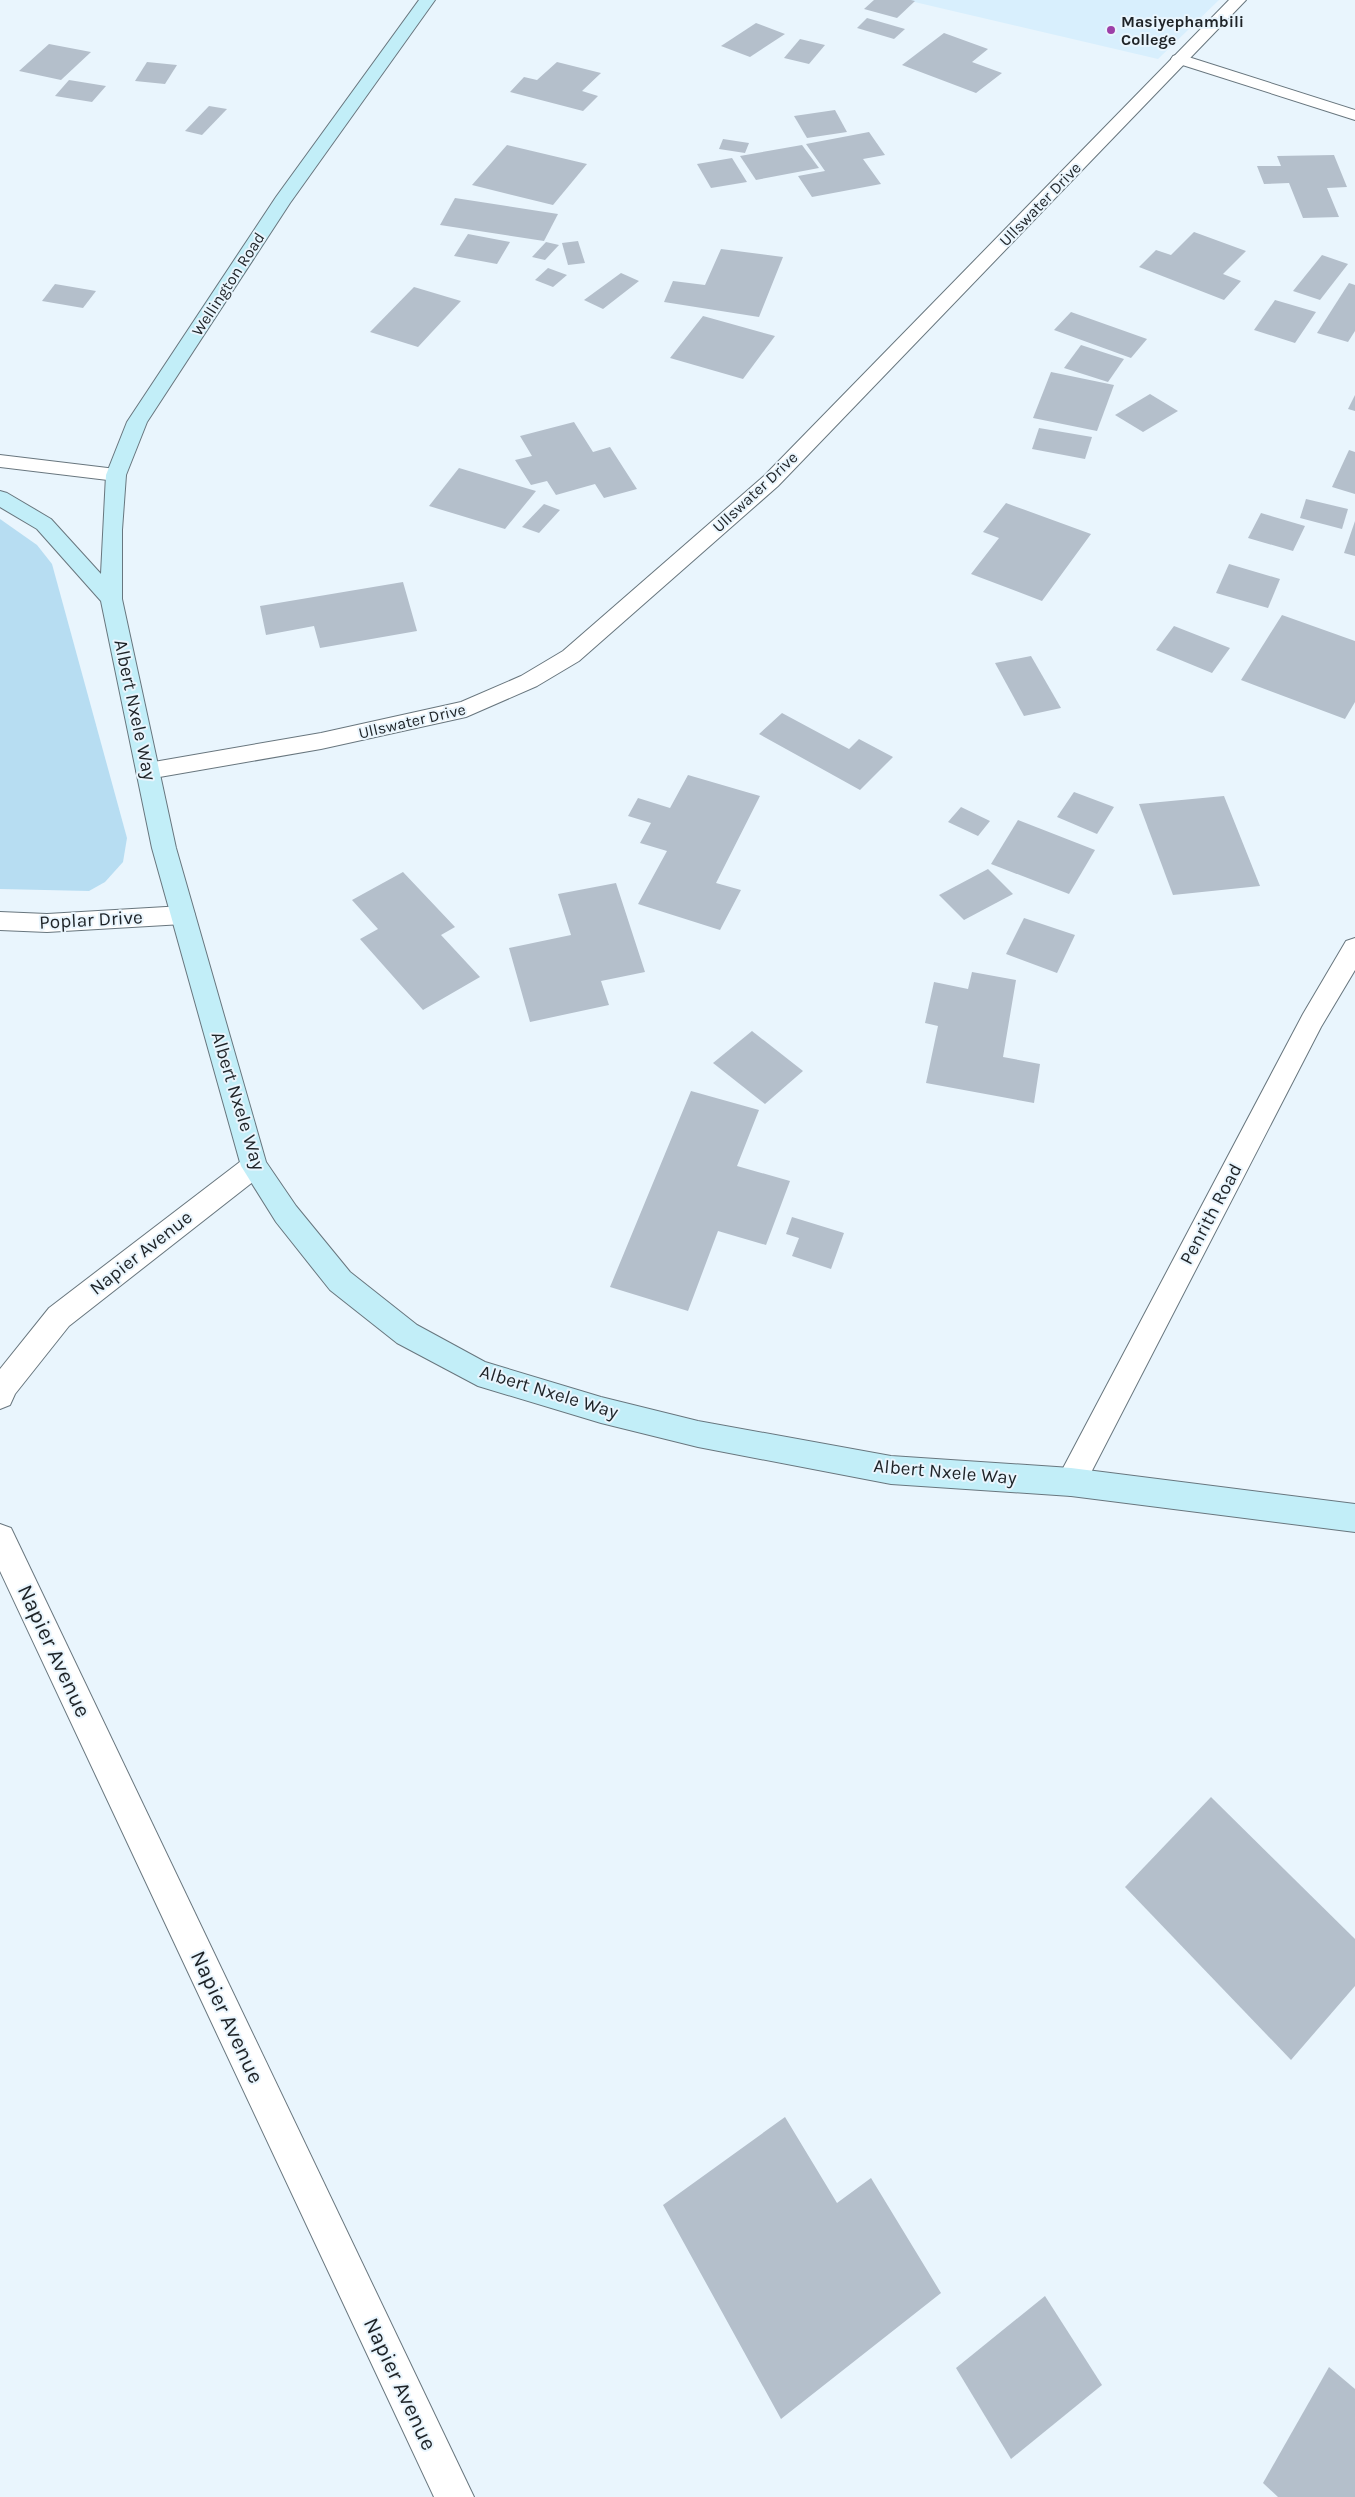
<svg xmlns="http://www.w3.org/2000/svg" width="1355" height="2497" viewBox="0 0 1355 2497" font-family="Karla,sans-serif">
<rect width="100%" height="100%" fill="#e9f5fd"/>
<!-- built -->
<polygon fill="#d8effd" points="906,0 1219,0 1158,59"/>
<!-- green -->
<polygon fill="#b7ddf2" points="0,519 37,545 52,564 127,838 123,862 105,882 89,891 0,889"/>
<!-- building -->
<g fill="#b4bfcb">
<polygon points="874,0 911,0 915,1 897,18 864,9"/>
<polygon points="867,18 905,29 894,39 857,28"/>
<polygon points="756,23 785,34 750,57 721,46"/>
<polygon points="944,33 988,49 972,62 1002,73 976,93 902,65"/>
<polygon points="800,39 825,45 809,64 784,58"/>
<polygon points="49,44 91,52 61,80 19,71"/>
<polygon points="147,62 177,65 165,84 135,81"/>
<polygon points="557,62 601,73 582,91 598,96 583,111 510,92 524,77 537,80"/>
<polygon points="69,80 106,86 92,102 55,96"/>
<polygon points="209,106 227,109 202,135 185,131"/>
<polygon points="835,110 847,132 807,138 794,116"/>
<polygon points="869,132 885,155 863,159 881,184 812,197 798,176 825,171 806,144"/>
<polygon points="723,139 749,143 745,153 719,149"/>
<polygon points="507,145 587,164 553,205 472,185"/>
<polygon points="802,145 819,168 756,180 740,156"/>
<polygon points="1334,155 1347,187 1327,188 1339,217 1303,218 1289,183 1264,184 1257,166 1281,166 1277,156"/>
<polygon points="732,158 747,182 711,188 697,164"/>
<polygon points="455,198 558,214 544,241 440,225"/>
<polygon points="1194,232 1246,251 1223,274 1241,281 1224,300 1139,267 1156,250 1171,255"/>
<polygon points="468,234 510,242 497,264 454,256"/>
<polygon points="578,241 585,263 568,265 562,243"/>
<polygon points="546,242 559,245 545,260 532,257"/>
<polygon points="721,249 783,257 759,317 664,302 673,281 705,285"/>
<polygon points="1322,255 1348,264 1320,300 1293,291"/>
<polygon points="548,268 567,275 553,287 535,280"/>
<polygon points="621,273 639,281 603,309 584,300"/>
<polygon points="1349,283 1355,285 1355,331 1348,342 1317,333"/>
<polygon points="55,284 96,291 83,308 42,301"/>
<polygon points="414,287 461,301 418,347 370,332"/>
<polygon points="1275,300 1316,312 1295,343 1254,330"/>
<polygon points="1071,312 1147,339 1131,358 1054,330"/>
<polygon points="703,316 775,336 743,379 670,358"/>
<polygon points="1081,345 1124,359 1108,382 1064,368"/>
<polygon points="1051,372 1114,385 1097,431 1033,418"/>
<polygon points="1150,394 1178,411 1143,432 1115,415"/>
<polygon points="1355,395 1355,411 1348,409"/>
<polygon points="574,422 593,452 610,447 637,489 604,498 595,484 556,495 547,481 531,485 515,460 532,456 520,436"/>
<polygon points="1039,428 1092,437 1085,459 1032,449"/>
<polygon points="1349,450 1355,452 1355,494 1332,487"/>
<polygon points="459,468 536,491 505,529 429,506"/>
<polygon points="1306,499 1348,509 1342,529 1300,518"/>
<polygon points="1006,503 1091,534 1042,601 971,574 999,538 983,532"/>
<polygon points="544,504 560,510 539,533 522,527"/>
<polygon points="1261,513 1305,526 1293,551 1248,538"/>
<polygon points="1355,521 1355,556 1344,553"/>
<polygon points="1229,564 1280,579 1268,608 1216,593"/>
<polygon points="403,582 417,631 320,648 314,626 266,635 260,606"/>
<polygon points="1282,615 1355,641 1355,702 1345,719 1241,680"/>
<polygon points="1174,626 1230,648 1212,673 1156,650"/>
<polygon points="1031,656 1061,708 1024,716 995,663"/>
<polygon points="782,713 849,749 859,739 893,757 860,790 759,734"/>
<polygon points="688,775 760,796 716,883 741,890 720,930 638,904 667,851 640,843 651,823 628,816 638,798 670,808"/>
<polygon points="1074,792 1114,807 1097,834 1057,817"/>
<polygon points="1224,796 1260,886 1173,895 1139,804"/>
<polygon points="961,807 990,821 978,836 948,822"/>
<polygon points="1018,820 1095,850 1069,894 991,864"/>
<polygon points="988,869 1013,894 964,920 939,895"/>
<polygon points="403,872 455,927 441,935 480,977 423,1010 360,939 378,929 352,900"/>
<polygon points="616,883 645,972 601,981 609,1005 530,1022 509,948 571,935 558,894"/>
<polygon points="1024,918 1075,935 1057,973 1006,954"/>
<polygon points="972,972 1016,980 1003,1057 1040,1064 1034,1103 926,1083 938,1026 925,1023 934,982 968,989"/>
<polygon points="752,1031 803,1071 765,1104 713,1063"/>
<polygon points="691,1091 759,1110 737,1166 790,1181 766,1245 718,1231 688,1311 610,1287"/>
<polygon points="792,1217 844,1233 831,1269 792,1256 799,1238 786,1234"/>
<polygon points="1211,1797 1355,1939 1355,1986 1291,2060 1125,1887"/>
<polygon points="785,2117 837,2203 871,2178 941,2293 781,2419 663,2205"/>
<polygon points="1045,2296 1102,2385 1011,2459 956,2368"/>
<polygon points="1329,2367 1355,2389 1355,2497 1278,2497 1263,2483"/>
</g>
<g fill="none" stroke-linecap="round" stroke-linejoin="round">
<defs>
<g id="minor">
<polygon points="1179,54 1355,110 1355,120 1173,62 1171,59 1173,56"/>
<polygon points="0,455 116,469 123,470 126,475 123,480 116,481 0,467"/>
<polygon points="183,906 192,908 195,915 192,922 183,924 47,932 0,930 0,912 47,914"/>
<polygon points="1355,938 1355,970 1321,1027 1081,1492 1071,1496 1061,1492 1056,1482 1061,1472 1303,1014 1346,941"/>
<polygon points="254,1155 263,1158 267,1166 263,1174 69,1326 15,1394 10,1405 0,1409 0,1369 49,1308 245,1158"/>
<polygon points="0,1524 11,1528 474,2497 434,2497 0,1571"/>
</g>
<polygon id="tertiary" points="1229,0 1246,0 778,486 579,661 537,686 466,717 321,749 148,779 140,777 136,771 140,765 148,763 321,733 461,702 521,676 563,651 764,476"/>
<polygon id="secondary" points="419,0 435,0 290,203 147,422 126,475 122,530 122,599 176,848 266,1162 296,1206 350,1272 417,1325 485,1362 601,1397 698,1421 891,1456 1071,1468 1355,1504 1355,1532 1071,1496 891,1484 698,1447 601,1423 478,1386 397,1343 330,1290 276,1222 241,1166 152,848 101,601 37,529 0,507 0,491 7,493 51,519 101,574 106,475 127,422 276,197"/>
</defs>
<!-- minor casing -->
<use href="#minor" stroke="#68767e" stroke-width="2"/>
<!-- tertiary casing -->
<use href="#tertiary" stroke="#68767e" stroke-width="2"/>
<!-- secondary casing -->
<use href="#secondary" stroke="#68767e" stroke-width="2"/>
<!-- minor -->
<use href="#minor" fill="#fff" fill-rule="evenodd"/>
<!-- tertiary -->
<use href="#tertiary" fill="#fff" fill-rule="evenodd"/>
<!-- secondary -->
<use href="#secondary" fill="#c2eef8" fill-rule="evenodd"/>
</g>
<!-- markers -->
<circle fill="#9d3fa8" stroke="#e9f5fd" stroke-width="2" cx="1111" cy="30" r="5"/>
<g text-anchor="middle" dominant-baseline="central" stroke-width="4" stroke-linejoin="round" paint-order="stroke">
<!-- far-poi labels -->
<g font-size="16" font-weight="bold" fill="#1e2327" stroke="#e9f5fd" text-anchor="start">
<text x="1121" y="21">Masiyephambili<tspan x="1121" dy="18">College</tspan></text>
</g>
<!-- far-street labels -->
<g font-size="16" fill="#1e2327" stroke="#e9f5fd">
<text transform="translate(1040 204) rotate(-46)">Ullswater Drive</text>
<text transform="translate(228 284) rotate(-57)">Wellington Road</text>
<text transform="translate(755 492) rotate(-43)">Ullswater Drive</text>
<text transform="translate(412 721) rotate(-13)">Ullswater Drive</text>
</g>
<!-- street labels -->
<g font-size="19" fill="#1e2327" stroke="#e9f5fd">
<text transform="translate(135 710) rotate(78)">Albert Nxele Way</text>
<text transform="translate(91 920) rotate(-3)">Poplar Drive</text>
<text transform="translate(238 1101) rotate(73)">Albert Nxele Way</text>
<text transform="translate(1211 1214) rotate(-62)">Penrith Road</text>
<text transform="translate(141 1253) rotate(-38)">Napier Avenue</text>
<text transform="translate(549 1392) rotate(17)">Albert Nxele Way</text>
<text transform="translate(945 1472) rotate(5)">Albert Nxele Way</text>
</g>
<!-- near-street labels -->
<g font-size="22" fill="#1e2327" stroke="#e9f5fd">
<text transform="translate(54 1651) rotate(65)">Napier Avenue</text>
<text transform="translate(227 2017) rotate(65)">Napier Avenue</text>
<text transform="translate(400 2384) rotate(65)">Napier Avenue</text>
</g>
</g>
</svg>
